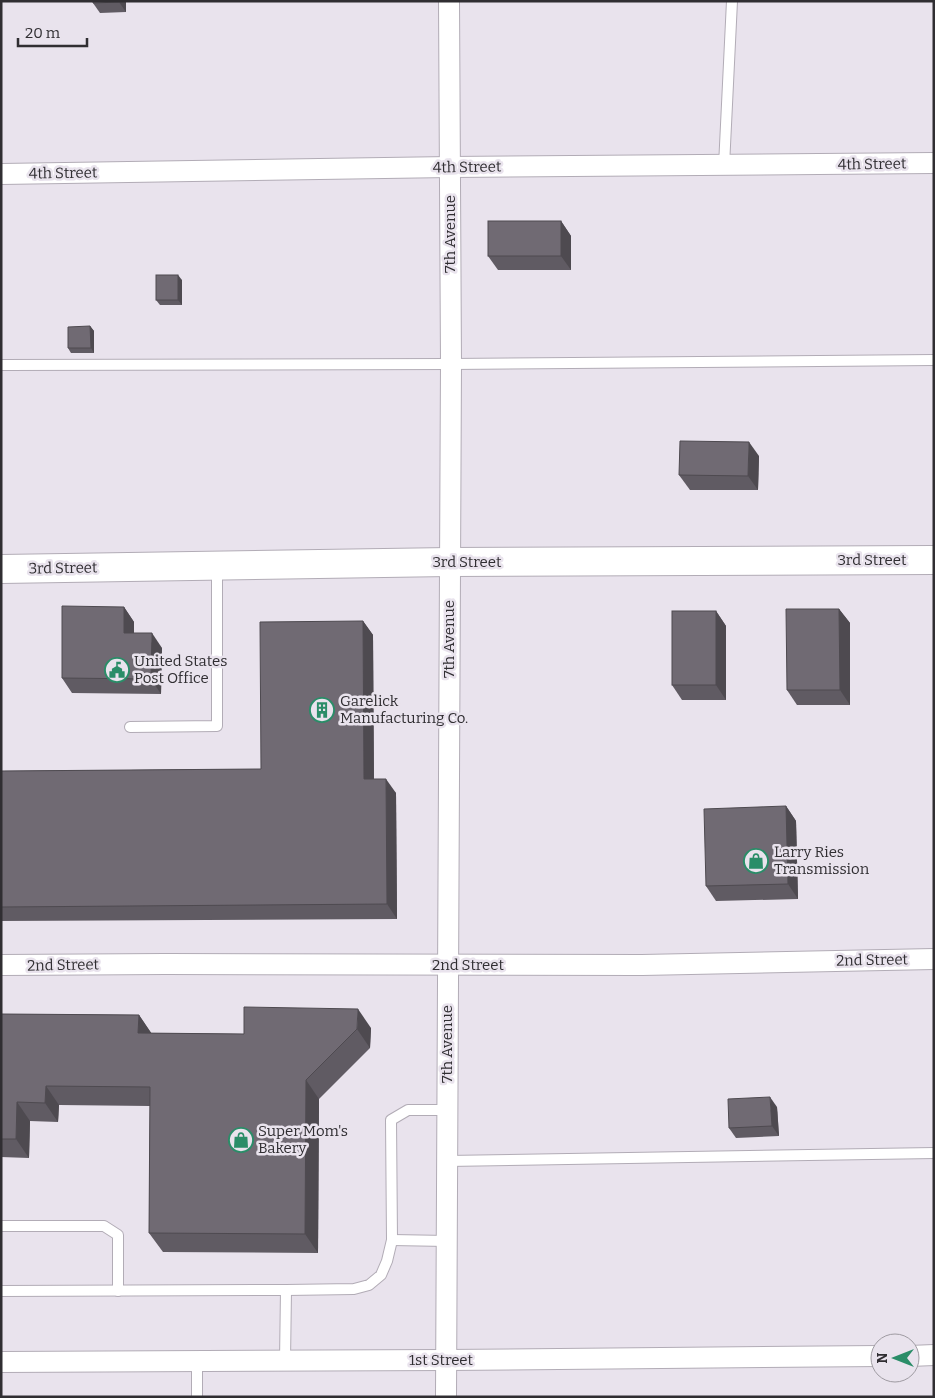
<svg xmlns="http://www.w3.org/2000/svg" width="935" height="1398" viewBox="0 0 935 1398" font-family="Bitter,serif">
<rect width="100%" height="100%" fill="#e9e3ed"/>
<g fill="none" stroke-linecap="round" stroke-linejoin="round">
<defs>
<g id="lane">
<polyline points="724,166 732,1"/>
<polyline points="1,365 451,364 934,360"/>
<polyline points="130,727 217,726 217,567"/>
<polyline points="447,1161 934,1153"/>
<polyline points="1,1226 104,1226 118,1235 118,1291"/>
<polyline points="392,1240 447,1241"/>
<polyline points="286,1290 354,1289 369,1285 381,1275 387,1261 392,1240 391,1120 408,1110 447,1110"/>
<polyline points="1,1291 286,1290 285,1361"/>
<polyline points="197,1361 197,1397"/>
</g>
<g id="street">
<polyline points="1,174 450,167 934,163"/>
<polyline points="1,965 165,964 642,965 934,959"/>
<polyline points="910,1356 934,1355"/>
<polyline points="1,1362 446,1360 880,1356"/>
<polyline points="446,1397 451,364 449,1"/>
</g>
<polyline id="secondary" points="1,569 449,562 934,560"/>
</defs>
<!-- lane casing -->
<use href="#lane" stroke="#b2acb6" stroke-width="12"/>
<!-- street casing -->
<use href="#street" stroke="#b2acb6" stroke-width="22"/>
<!-- secondary casing -->
<use href="#secondary" stroke="#b2acb6" stroke-width="30"/>
<!-- lane -->
<use href="#lane" stroke="#fff" stroke-width="10"/>
<!-- street -->
<use href="#street" stroke="#fff" stroke-width="20"/>
<!-- secondary -->
<use href="#secondary" stroke="#fff" stroke-width="28"/>
</g>
<!-- wall -->
<g fill="#605b63">
<polygon points="126,1 126,12 100,13 93,3"/>
<polygon points="561,221 571,236 571,270 498,270 488,256"/>
<polygon points="182,280 182,305 160,305 156,300"/>
<polygon points="90,326 94,331 94,353 71,353 68,348"/>
<polygon points="759,456 758,490 690,490 679,475"/>
<polygon points="124,607 134,622 134,633 162,648 161,694 72,693 62,678"/>
<polygon points="839,609 850,623 850,705 797,705 787,690"/>
<polygon points="716,611 726,626 726,700 682,700 672,685"/>
<polygon points="363,621 373,635 374,779 396,793 397,919 1,921 1,771 261,769"/>
<polygon points="786,806 796,821 798,899 716,901 706,886"/>
<polygon points="1,1014 139,1015 151,1033 244,1034 371,1028 370,1048 319,1099 318,1253 163,1252 149,1233 150,1106 59,1105 58,1122 30,1121 29,1158 1,1157"/>
<polygon points="777,1107 779,1136 736,1138 729,1128"/>
</g>
<!-- shaded-wall -->
<g fill="#4e4a50">
<polygon points="119,1 126,1 126,12 119,2"/>
<polygon points="561,221 571,236 571,270 561,256"/>
<polygon points="178,275 182,280 182,305 178,300"/>
<polygon points="90,326 94,331 94,353 91,348"/>
<polygon points="749,442 759,456 758,490 748,476"/>
<polygon points="124,607 134,622 134,648 124,633"/>
<polygon points="839,609 850,623 850,705 840,690"/>
<polygon points="716,611 726,626 726,700 716,685"/>
<polygon points="363,621 373,635 374,794 364,779"/>
<polygon points="152,633 162,648 161,694 151,679"/>
<polygon points="386,779 396,793 397,919 387,904"/>
<polygon points="786,806 796,821 798,899 788,884"/>
<polygon points="358,1009 371,1028 370,1048 357,1029"/>
<polygon points="139,1015 152,1034 138,1033"/>
<polygon points="306,1080 319,1099 318,1253 305,1234"/>
<polygon points="46,1086 59,1105 58,1122 45,1103"/>
<polygon points="770,1097 777,1107 779,1136 772,1126"/>
<polygon points="17,1102 30,1121 29,1158 16,1139"/>
</g>
<!-- building -->
<g fill="#706a73" stroke="#4e4a50">
<polygon points="93,1 119,1 119,2 93,3"/>
<rect x="488" y="221" width="73" height="35"/>
<rect x="156" y="275" width="22" height="25"/>
<polygon points="90,326 91,348 68,348 68,327"/>
<polygon points="680,441 749,442 748,476 679,475"/>
<polygon points="62,606 124,607 124,633 152,633 151,679 62,678"/>
<polygon points="786,609 839,609 840,690 787,690"/>
<rect x="672" y="611" width="44" height="74"/>
<polygon points="363,621 364,779 386,779 387,904 1,907 1,771 261,769 260,622"/>
<polygon points="786,806 788,884 706,886 704,809"/>
<polygon points="244,1007 358,1009 357,1029 306,1080 305,1234 149,1233 150,1087 46,1086 45,1103 17,1102 16,1139 1,1139 1,1014 139,1015 138,1033 244,1034"/>
<polygon points="770,1097 772,1126 729,1128 728,1099"/>
</g>
<!-- icons -->
<defs>
<symbol id="civic-ring" viewBox="-11 -11 22 22"><circle r="9.5" fill="#e9e3ed" stroke="#2a8d68" stroke-width="1.5"/><path d="M-.6-6.5H3V-4.5H.6V-3L4-1V1h2V6H-6V1h2V-1L-.6-3ZM-1.2 2.5V6h2.4V2.5Z" fill="#2a8d68"/></symbol>
<symbol id="building-ring" viewBox="-11 -11 22 22"><circle r="9.5" fill="#e9e3ed" stroke="#2a8d68" stroke-width="1.5"/><path d="M-4-6H4V6H1V3H-1V6H-4ZM-2.5-4.3h1.7v1.8h-1.7ZM.8-4.3h1.7v1.8H.8ZM-2.5-1h1.7V.8h-1.7ZM.8-1h1.7V.8H.8Z" fill="#2a8d68"/></symbol>
<symbol id="shop-ring" viewBox="-11 -11 22 22"><circle r="9.5" fill="#e9e3ed" stroke="#2a8d68" stroke-width="1.5"/><path d="M-5-2.5h2.3a2.7 3.5 0 0 1 5.4 0H5L5.5 6h-11ZM-1.5-2.5h3a1.5 2.3 0 0 0-3 0Z" fill="#2a8d68"/></symbol>
</defs>
<g fill-rule="evenodd">
<use href="#civic-ring" x="103" y="656" width="28" height="28"/>
<use href="#building-ring" x="308" y="696" width="28" height="28"/>
<use href="#shop-ring" x="742" y="847" width="28" height="28"/>
<use href="#shop-ring" x="227" y="1126" width="28" height="28"/>
</g>
<g text-anchor="middle" dominant-baseline="central" stroke-width="5" stroke-linejoin="round" paint-order="stroke">
<!-- street labels -->
<g font-size="15" fill="#302e32" stroke="#e9e3ed">
<text transform="translate(872 164) rotate(-1)">4th Street</text>
<text transform="translate(467 167) rotate(-1)">4th Street</text>
<text transform="translate(63 173) rotate(-1)">4th Street</text>
<text transform="translate(450 234) rotate(-90)">7th Avenue</text>
<text x="872" y="560">3rd Street</text>
<text x="467" y="562">3rd Street</text>
<text transform="translate(63 568) rotate(-1)">3rd Street</text>
<text transform="translate(449 639) rotate(-90)">7th Avenue</text>
<text transform="translate(872 960) rotate(-1)">2nd Street</text>
<text transform="translate(63 965) rotate(-1)">2nd Street</text>
<text x="468" y="965">2nd Street</text>
<text transform="translate(447 1044) rotate(-90)">7th Avenue</text>
<text x="441" y="1360">1st Street</text>
</g>
<!-- poi labels -->
<g font-size="15" fill="#302e32" stroke="#e9e3ed" text-anchor="start">
<text x="134" y="661">United States<tspan x="134" dy="17">Post Office</tspan></text>
<text x="340" y="701">Garelick<tspan x="340" dy="17">Manufacturing Co.</tspan></text>
<text x="774" y="852">Larry Ries<tspan x="774" dy="17">Transmission</tspan></text>
<text x="258" y="1131">Super Mom's<tspan x="258" dy="17">Bakery</tspan></text>
</g>
</g>
<!-- border -->
<rect width="935" height="1398" fill="none" stroke="#302e32" stroke-width="5"/>
<!-- north arrow -->
<g transform="translate(895 1358) rotate(270)"><circle r="24" fill="#e9e3ed" stroke="#9f9ba2"/>
<path d="M0-4L9 19L0 12L-9 19Z" fill="#2a8d68"/>
<text y="-8" font-size="14" font-weight="bold" text-anchor="middle" fill="#302e32">N</text>
</g>
<!-- scale -->
<path d="M18 38v8h69v-8" fill="none" stroke="#302e32" stroke-width="2.5"/>
<text x="25" y="38" font-size="15" fill="#302e32" stroke="#e9e3ed" stroke-width="4" paint-order="stroke">20 m</text>
</svg>
